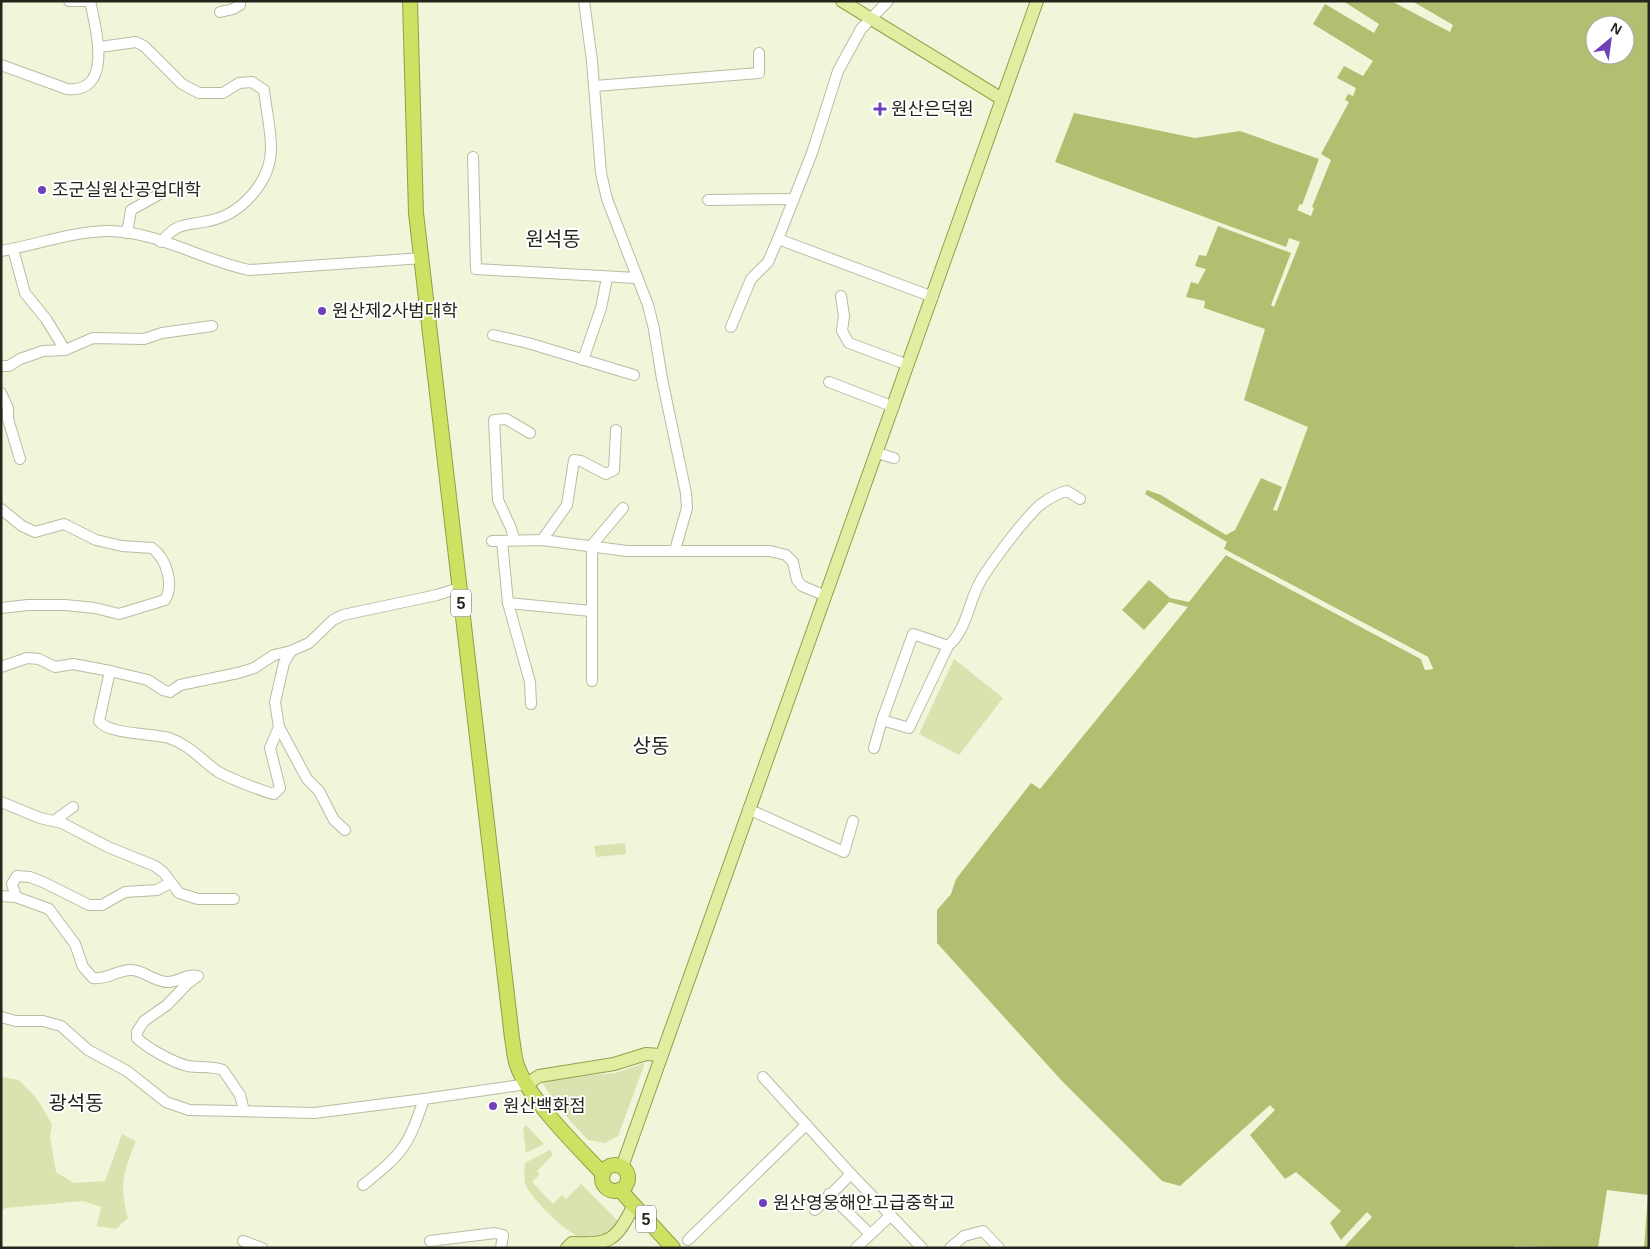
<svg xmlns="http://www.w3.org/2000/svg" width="1650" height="1249" viewBox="0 0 1650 1249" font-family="Helvetica,'Noto Sans KR',sans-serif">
<rect width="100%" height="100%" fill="#f0f6da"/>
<!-- green -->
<g fill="#d9e3af">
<polygon points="954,659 1003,698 959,755 919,734"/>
<polygon points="625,843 626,854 596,857 594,846"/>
<polygon points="645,1063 618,1136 605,1143 588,1140 556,1105 541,1080 615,1073"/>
<path d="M2 1077 19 1080 37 1099 52 1124 50 1137 56 1172 74 1183 105 1181 122 1134 136 1141C123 1173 119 1184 128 1218L116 1229 97 1226 101 1207 83 1201 5 1208 1 1211Z"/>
<polygon points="526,1125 544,1144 526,1153 523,1128"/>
<path d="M550 1150 553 1155 537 1171 540 1174 532 1182 553 1204 562 1195 566 1199 581 1184 618 1221 609 1235C602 1237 592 1241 586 1239 569 1237 534 1201 526 1186 523 1180 525 1170 525 1163Z"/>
</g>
<!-- water -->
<path fill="#b1bf71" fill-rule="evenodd" d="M1343 1H1391L1450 32 1453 25 1412 1H1649V1248H1644L1648 1195 1607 1190 1598 1248 1514 1246V1248H1346L1345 1246 1372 1217 1367 1212 1341 1240 1330 1223 1341 1211 1296 1172 1285 1179 1250 1135 1275 1110 1270 1105 1180 1186 1162 1181 1061 1080 937 943V910L951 894 956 879 1031 783 1040 789 1188 607 1169 602 1144 630 1122 610 1149 580 1170 598 1189 602 1226 555 1421 659 1425 670 1433 669 1428 657 1224 549 1227 542 1145 494 1147 490 1161 495 1226 535 1235 530 1261 478 1282 487 1273 510 1277 511 1308 427 1244 400 1265 329 1204 308 1205 301 1186 297 1191 282 1198 284 1206 269 1195 266 1199 255 1206 256 1218 226 1291 253 1271 305 1274 307 1300 242 1289 238 1286 247 1055 162 1074 113 1195 138 1240 131 1319 159 1302 205 1300 204 1297 210 1311 216 1314 208 1312 207 1331 160 1321 154 1349 102 1345 100 1348 94 1353 96 1356 88 1337 78 1344 66 1363 76 1373 61 1313 24 1325 4 1374 33 1379 24ZM1595 25H1625V55H1595Z"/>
<!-- pier -->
<polygon fill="#f0f6da" points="1224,549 1428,657 1433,669 1425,670 1421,659 1226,555"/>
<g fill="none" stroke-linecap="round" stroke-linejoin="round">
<defs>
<g id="minor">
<polyline points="69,1 90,1"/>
<polyline points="584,1 592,61 601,173 607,199 648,305 654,329 662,379 686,493 687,508 675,550"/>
<polyline points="220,12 233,9 240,5 240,1"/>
<path d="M100 47 136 42 144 46 182 84 199 93H223L239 83 252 82 264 90C266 109 271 129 271 148 271 182 241 215 208 221 184 226 178 222 161 242"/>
<path d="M1 65 67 89C115 94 95 25 90 1"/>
<polyline points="595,86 759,73 759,53"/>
<polyline points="473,157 476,269 636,278"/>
<polyline points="708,200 794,199"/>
<polyline points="127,233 131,210 158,195"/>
<polyline points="778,239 933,297"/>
<polyline points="13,249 25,293 46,319 65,350"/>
<path d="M1 251C36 245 71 232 106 231 155 230 201 260 249 270L423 258"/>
<polyline points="841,296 844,316 842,331 849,343 908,365"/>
<polyline points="731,327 751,279 768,262 778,239 812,153 838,71 861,29 888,1"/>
<polyline points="493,335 528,343 634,375"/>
<polyline points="583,360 601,308 607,278"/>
<polyline points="1,366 9,366 20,359 43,351 65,350 93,338 144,339 162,333 212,326"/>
<polyline points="829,382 894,407"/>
<polyline points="1,393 8,408 8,419 20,459"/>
<polyline points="877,453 894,458"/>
<path d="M1 509 22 526 35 532 64 524 96 540 122 546 152 548C167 559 174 585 165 600L119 614 95 608 65 605H28L1 608"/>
<polyline points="514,539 511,528 498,500 494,420 506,419 530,433"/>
<polyline points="542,540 567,505 574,460 581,461 606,474 614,470 616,430"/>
<polyline points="492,541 542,540 627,551 770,551 786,555 793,562 797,580 802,586 826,596"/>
<polyline points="502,541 508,603 530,682 531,704"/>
<polyline points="508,603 591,611"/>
<path d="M291 651 274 655 254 668 238 673 180 685 170 692 163 690 148 680 110 671 99 721C109 735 153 733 169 738 190 745 200 759 217 771 226 777 264 792 274 794L280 788 270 748 279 727 275 702 284 663 291 651 309 643 333 620 343 615 437 595 459 588"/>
<polyline points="1,667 27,658 39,659 55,667 73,664 110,671"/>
<polyline points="592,681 592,545 623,508"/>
<polyline points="882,720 913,634 948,646"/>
<polyline points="279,727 307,779 319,791 334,820 345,830"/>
<path d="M874 748 882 720 909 728 948 646C965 632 968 607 977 588 984 571 1026 517 1040 505 1048 499 1058 493 1067 491L1080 499"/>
<polyline points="1,802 40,818 62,823 108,847 155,866 164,873 179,893 198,899 234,899"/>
<polyline points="748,809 844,852 853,821"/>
<polyline points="54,821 73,807"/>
<path d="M1 896 16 897 49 909 75 944 83 967 93 978C107 980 117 970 131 970 144 970 154 982 168 982 179 982 187 973 198 976L187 984 167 1005 144 1021 137 1032V1038C147 1048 174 1063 188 1066 200 1068 211 1066 223 1070L240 1095 244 1111"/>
<polyline points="16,897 12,884 17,876 30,877 43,882 89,905 102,905 125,892 157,890 170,883"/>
<polyline points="1,1017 16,1021 43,1021 61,1026 88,1050 127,1071 166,1102 189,1110 314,1113 424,1099"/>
<polyline points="763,1077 851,1174 922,1248"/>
<path d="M363 1185C403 1153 408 1147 424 1099L527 1084"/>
<polyline points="829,1194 870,1234"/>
<polyline points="815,1210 851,1174"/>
<polyline points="688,1240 806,1125"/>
<polyline points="243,1241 262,1248"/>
<polyline points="430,1241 495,1233 503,1235 501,1248"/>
<polyline points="856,1248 891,1215"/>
<polyline points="950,1248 964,1236 983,1231 999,1248"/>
</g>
<g id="major">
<polyline points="842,1 1002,99"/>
<polyline points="527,1084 539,1076 614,1064 646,1054 660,1055"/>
<polyline points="622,1167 1037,1"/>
<path d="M567 1248 572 1243C611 1245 616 1240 634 1205"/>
</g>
<g id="highway">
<path d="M410 1 416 213 512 1038C514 1048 514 1059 518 1068 532 1103 577 1146 603 1174"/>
<circle cx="615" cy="1178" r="13"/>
<polyline points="620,1190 673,1248"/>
</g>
</defs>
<!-- minor casing -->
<use href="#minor" stroke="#b8bda3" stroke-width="12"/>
<!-- major casing -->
<use href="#major" stroke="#92a04a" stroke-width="14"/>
<!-- highway casing -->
<use href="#highway" stroke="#92a04a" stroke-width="16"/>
<!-- minor -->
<use href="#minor" stroke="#fff" stroke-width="10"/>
<!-- major -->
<use href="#major" stroke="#e1eda1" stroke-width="12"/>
<!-- highway -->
<use href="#highway" stroke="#cde162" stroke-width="14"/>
</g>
<!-- markers -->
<g fill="#6f41b9" stroke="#fff" stroke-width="2">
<path d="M877.5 101.5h5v5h5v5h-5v5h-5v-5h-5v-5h5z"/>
<circle cx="42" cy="190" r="5"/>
<circle cx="322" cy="311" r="5"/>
<circle cx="493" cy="1106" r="5"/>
<circle cx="763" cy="1203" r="5"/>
</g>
<g text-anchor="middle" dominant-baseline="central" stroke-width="4" stroke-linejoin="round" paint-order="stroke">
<!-- shield labels -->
<g fill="#fff" stroke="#666760" stroke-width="1">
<rect x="451" y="589.5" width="20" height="27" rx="4"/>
<rect x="636" y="1205.5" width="20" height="27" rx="4"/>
</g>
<g font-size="16" font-weight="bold" fill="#24261c">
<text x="461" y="603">5</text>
<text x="646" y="1219">5</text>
</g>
<!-- poi labels -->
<g font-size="18" fill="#24261c" stroke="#fff" text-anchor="start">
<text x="891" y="109">원산은덕원</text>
<text x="52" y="190">조군실원산공업대학</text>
<text x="332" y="311">원산제2사범대학</text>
<text x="503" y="1106">원산백화점</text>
<text x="773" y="1203">원산영웅해안고급중학교</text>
</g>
<!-- quarter labels -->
<g font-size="20" fill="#24261c" stroke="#fff">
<text x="553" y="239">원석동</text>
<text x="651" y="746">상동</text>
<text x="76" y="1103">광석동</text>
</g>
</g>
<!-- border -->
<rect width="1650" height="1249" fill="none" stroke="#24261c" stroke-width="5"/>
<!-- north arrow -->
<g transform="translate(1610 40) rotate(29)"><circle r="24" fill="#ffffff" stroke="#a7a8a4"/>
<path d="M0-4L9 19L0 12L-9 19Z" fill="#6f41b9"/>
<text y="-8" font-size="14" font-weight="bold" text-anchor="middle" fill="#24261c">N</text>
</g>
</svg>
